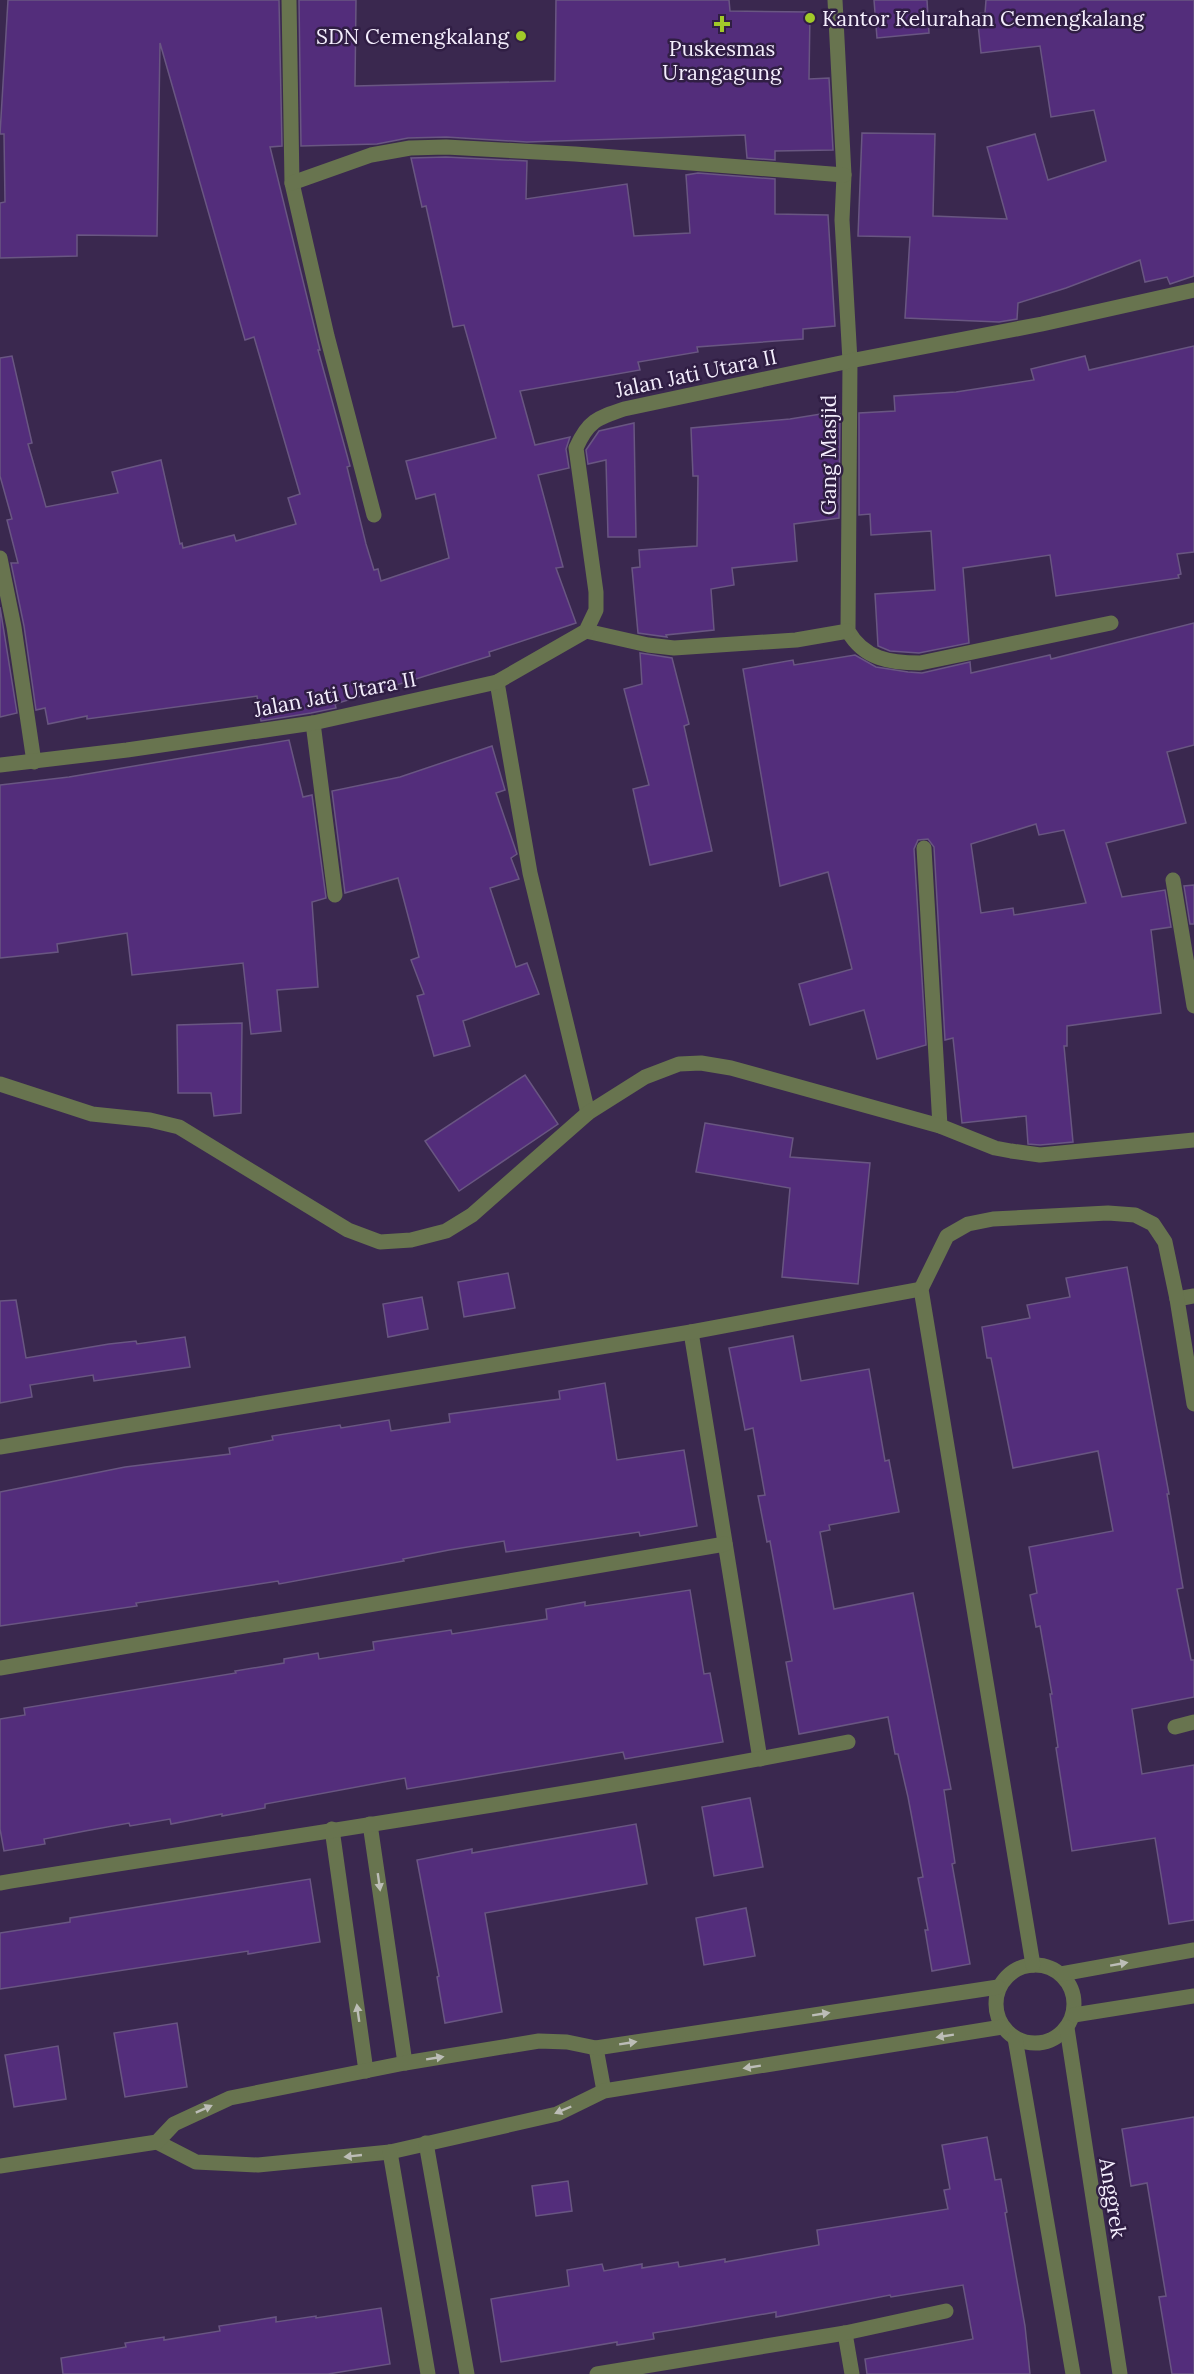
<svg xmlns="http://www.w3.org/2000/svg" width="1194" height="2374" viewBox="0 0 1194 2374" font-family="Lora,serif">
<rect width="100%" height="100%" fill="#3a284f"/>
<!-- building -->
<g fill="#532d7b" stroke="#695682" stroke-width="1.5" fill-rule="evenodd">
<polygon points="8,0 279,0 282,146 270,147 320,350 318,350 350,466 347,467 366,544 374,570 378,569 381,581 449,558 435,494 416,499 406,461 496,438 464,325 453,327 426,206 422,207 411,158 446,157 527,161 526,199 627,184 634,236 690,233 686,175 698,173 775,179 775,214 828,215 835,326 803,329 803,339 697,347 698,352 638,362 640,370 520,391 535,445 570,437 566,449 569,468 538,475 563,567 556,568 576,623 489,652 490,656 335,704 336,708 311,713 261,721 257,696 87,719 87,716 48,724 45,708 36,710 24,626 11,563 18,563 7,520 12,519 0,476 0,358 12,356 32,443 28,444 46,507 118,493 112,472 161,460 180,544 182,543 183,548 234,535 236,541 296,524 288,498 300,494 254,337 245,340 160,43 157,236 77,235 77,256 0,258 0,203 5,202 4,134 0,134"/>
<polygon points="299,0 356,0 355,86 555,81 556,0 729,0 730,11 810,12 809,79 829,78 833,150 775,151 775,160 747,158 745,135 527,142 446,137 408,138 377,144 301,146"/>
<polygon points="874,0 927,0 929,33 877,38"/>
<polygon points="986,0 1194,0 1194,276 1170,284 1167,277 1145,282 1140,260 1066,288 1018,303 1017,319 999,322 905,318 910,237 858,236 862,133 935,134 933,216 1007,219 987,147 1035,134 1048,180 1106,161 1094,110 1051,117 1040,46 981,53 977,14 985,13"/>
<polygon points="1194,346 1194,552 1177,554 1181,574 1178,575 1179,578 1056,596 1050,555 963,568 969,643 919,653 890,651 878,646 875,594 935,590 931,531 871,535 870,514 859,515 859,413 895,411 894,396 956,392 1034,380 1031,369 1085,356 1089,370"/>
<polygon points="833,412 834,414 840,414 839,518 794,524 797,561 732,568 734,585 711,589 714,630 666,635 667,637 638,633 632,568 640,567 639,550 697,546 698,476 693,476 691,428 790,419"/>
<polygon points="634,423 636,537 608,537 606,460 588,464 586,450 599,431"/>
<polygon points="0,607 17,713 0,717"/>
<path d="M1194 623V745L1167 752 1186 823 1106 843 1122 897 1165 890 1171 927 1151 930 1161 1013 1067 1026V1046H1064L1073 1142 1040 1145 1028 1144 1026 1116 962 1123 953 1038 945 1040 934 847 928 839 918 840 914 849 926 1045 877 1059 864 1010 810 1025 799 984 852 969 828 872 780 886 743 669 793 660 794 665 855 655 876 667 908 672 922 673 970 662 971 673 1050 655 1051 659ZM1036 824 1039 835 1064 830 1086 903 1014 915 1013 908 981 913 971 844Z"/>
<polygon points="640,653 672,658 689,724 684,726 712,851 650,865 633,789 649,785 624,689 642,684"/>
<polygon points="289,740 303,797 312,795 326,898 312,902 318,987 277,990 281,1031 251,1034 243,963 132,975 127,933 57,944 58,952 0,958 0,785 69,777"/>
<polygon points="492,746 505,790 496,793 517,854 511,858 519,879 490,888 516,967 527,963 539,994 463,1021 470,1046 434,1056 417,996 424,994 411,960 419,957 398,878 345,893 332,791 400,777"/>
<polygon points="1194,885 1194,924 1190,924 1184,886"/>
<polygon points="242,1023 241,1113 214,1116 211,1093 178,1093 177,1025"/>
<polygon points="525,1075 558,1124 459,1191 425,1141"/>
<polygon points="705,1123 793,1138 790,1157 870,1163 858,1284 782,1277 790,1188 696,1172"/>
<polygon points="1127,1267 1169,1494 1167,1494 1183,1588 1177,1589 1191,1660 1194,1660 1194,1697 1132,1709 1142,1774 1194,1765 1194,1920 1169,1924 1155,1838 1072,1851 1056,1748 1058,1747 1050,1694 1052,1694 1040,1626 1036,1627 1030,1595 1037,1593 1029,1547 1113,1531 1098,1451 1013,1468 991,1358 987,1358 982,1327 1030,1318 1027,1305 1070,1297 1066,1278"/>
<polygon points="508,1273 515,1308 464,1317 458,1282"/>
<polygon points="422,1297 428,1329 388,1337 383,1304"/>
<polygon points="16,1300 26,1358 109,1344 136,1341 137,1344 185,1337 190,1367 94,1381 93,1375 30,1385 32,1397 0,1403 0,1301"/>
<polygon points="793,1336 801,1381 869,1369 885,1461 889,1460 899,1512 829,1525 830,1530 820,1532 834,1609 913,1593 951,1789 944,1790 955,1863 952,1864 970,1964 932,1971 925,1930 928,1930 918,1878 923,1877 908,1797 898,1754 895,1754 888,1717 799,1734 786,1662 792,1661 770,1541 767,1542 758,1496 765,1495 753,1428 745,1430 729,1348"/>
<polygon points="605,1383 617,1460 684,1450 697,1526 640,1536 639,1532 506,1552 504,1541 449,1550 403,1559 404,1561 279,1584 278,1581 136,1603 137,1606 0,1626 0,1492 125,1467 230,1454 229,1448 273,1440 272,1436 340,1425 341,1428 389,1420 391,1431 450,1422 449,1414 560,1399 559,1391"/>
<polygon points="690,1590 704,1674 710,1673 723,1742 625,1759 623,1752 407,1789 405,1778 265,1804 265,1808 222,1816 222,1814 171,1824 170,1819 130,1826 129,1823 85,1831 44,1839 45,1844 4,1851 0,1829 0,1719 25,1715 24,1708 236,1673 235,1671 284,1663 284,1659 318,1653 319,1659 374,1650 373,1642 451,1630 452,1634 547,1619 546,1609 585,1602 585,1606"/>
<polygon points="750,1798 763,1867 714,1876 702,1807"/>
<polygon points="636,1824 647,1884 485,1913 502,2012 445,2023 437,1977 439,1976 417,1860 472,1849 472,1853"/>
<polygon points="310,1879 320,1942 248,1954 248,1951 0,1989 0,1933 70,1922 70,1918"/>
<polygon points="746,1908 755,1956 704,1965 696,1918"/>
<polygon points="177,2023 187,2087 125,2097 114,2033"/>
<polygon points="58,2046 66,2099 14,2107 5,2055"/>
<polygon points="1194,2117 1194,2374 1172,2374 1159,2297 1166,2296 1147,2183 1131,2186 1122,2129"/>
<polygon points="987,2137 995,2180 1001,2179 1007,2212 1005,2213 1025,2326 1030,2374 867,2374 865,2359 973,2339 963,2285 891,2297 890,2295 776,2317 776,2312 690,2327 653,2333 654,2339 617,2345 617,2342 501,2362 491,2299 569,2286 567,2270 602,2264 604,2271 642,2264 642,2268 678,2262 679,2267 725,2259 725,2262 819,2245 817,2230 948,2209 944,2190 950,2189 942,2145"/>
<polygon points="568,2181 572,2211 536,2216 532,2186"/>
<polygon points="381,2308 390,2364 328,2374 63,2374 61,2358 126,2347 125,2343 164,2337 164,2340 220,2331 219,2326 276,2317 276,2322 316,2316 316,2318"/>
</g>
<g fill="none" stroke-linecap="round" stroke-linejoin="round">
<!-- minor -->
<g stroke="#68744f" stroke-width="15">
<polyline points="289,0 292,183 327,336 374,515"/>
<path d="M835 0 844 175 842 220 850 361 848 631C864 659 890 663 920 663L1111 623"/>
<polyline points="292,183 371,155 410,148 446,147 575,154 844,175"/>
<polyline points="0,558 14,627 34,762"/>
<polyline points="586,631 648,645 674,648 796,640 848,631"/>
<polyline points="497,682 530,873 588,1113"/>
<polyline points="313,723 335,895"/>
<path d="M0 765 127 750 313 723 497 682 586 631 596 610V592L576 448C588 421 597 418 624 409L850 361 1042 324 1194 290"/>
<polyline points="924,848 940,1126"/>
<polyline points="1173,880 1194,1006"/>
<polyline points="0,1084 92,1114 150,1120 179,1127 348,1230 380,1242 411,1240 446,1231 472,1215 588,1113 645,1077 679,1064 701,1063 731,1068 940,1126 995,1148 1011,1151 1040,1155 1194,1140"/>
<polyline points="1177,1299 1194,1296"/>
<polyline points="691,1332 760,1759"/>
<polyline points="0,1447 691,1332 921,1289"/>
<polyline points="0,1668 725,1544"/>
<polyline points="1175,1727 1194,1722"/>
<polyline points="370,1824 405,2063"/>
<polyline points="332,1829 366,2071"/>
<path d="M0 1883C283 1837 567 1797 848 1742"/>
<circle cx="1035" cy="2004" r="39"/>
<polyline points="1033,1965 921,1289 947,1236 968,1224 993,1219 1108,1213 1135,1215 1153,1224 1165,1242 1177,1299 1194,1404"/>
<polyline points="1061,1974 1194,1950"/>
<polyline points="1074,2015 1194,1996"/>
<polyline points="1067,2028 1120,2374"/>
<polyline points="1015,2038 1073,2374"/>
<polyline points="596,2048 604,2091"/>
<polyline points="157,2142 196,2162 258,2165 390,2152 557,2114 604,2091 1002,2027"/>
<polyline points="426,2143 467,2374"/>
<polyline points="390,2152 428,2374"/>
<polyline points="0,2166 157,2142 174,2124 230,2098 405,2063 539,2041 567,2042 596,2048 998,1987"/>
<polyline points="845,2333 852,2374"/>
<polyline points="597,2374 845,2333 946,2311"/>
</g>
</g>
<!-- one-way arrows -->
<defs><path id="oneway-solid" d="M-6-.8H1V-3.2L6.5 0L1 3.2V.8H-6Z" transform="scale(1.5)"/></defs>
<g fill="#bcbdb7">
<use href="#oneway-solid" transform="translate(379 1882) rotate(82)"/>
<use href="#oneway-solid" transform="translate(1119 1964) rotate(-10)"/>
<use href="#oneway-solid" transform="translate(358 2013) rotate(-98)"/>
<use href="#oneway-solid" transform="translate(821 2014) rotate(-9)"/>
<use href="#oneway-solid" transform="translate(945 2036) rotate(171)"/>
<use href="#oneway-solid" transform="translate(628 2043) rotate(-9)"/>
<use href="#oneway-solid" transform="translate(435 2058) rotate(-9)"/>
<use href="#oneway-solid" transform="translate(752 2067) rotate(171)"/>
<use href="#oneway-solid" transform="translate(204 2109) rotate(-24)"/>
<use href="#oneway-solid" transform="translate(563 2110) rotate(157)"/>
<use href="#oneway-solid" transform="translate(353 2156) rotate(174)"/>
</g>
<!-- markers -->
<g fill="#a1c929" stroke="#301e44" stroke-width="2">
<circle cx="810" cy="18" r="6"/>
<path d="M719 15h6v6h6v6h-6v6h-6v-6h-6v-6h6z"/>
<circle cx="521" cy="36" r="6"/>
</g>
<g text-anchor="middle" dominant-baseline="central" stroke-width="5" stroke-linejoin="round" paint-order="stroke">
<!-- poi labels -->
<g font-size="21" fill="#f4eefd" stroke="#301e44" text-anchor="start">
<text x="822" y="18">Kantor Kelurahan Cemengkalang</text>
<text x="509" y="36" text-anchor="end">SDN Cemengkalang</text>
<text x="722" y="48" text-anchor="middle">Puskesmas<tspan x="722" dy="24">Urangagung</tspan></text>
</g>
<!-- street labels -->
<g font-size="21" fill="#f4eefd" stroke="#301e44">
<text transform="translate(696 373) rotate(-12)">Jalan Jati Utara II</text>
<text transform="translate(828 455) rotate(-90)">Gang Masjid</text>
<text transform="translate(335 694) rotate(-11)">Jalan Jati Utara II</text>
<text transform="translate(1113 2198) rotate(81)">Anggrek</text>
</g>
</g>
</svg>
